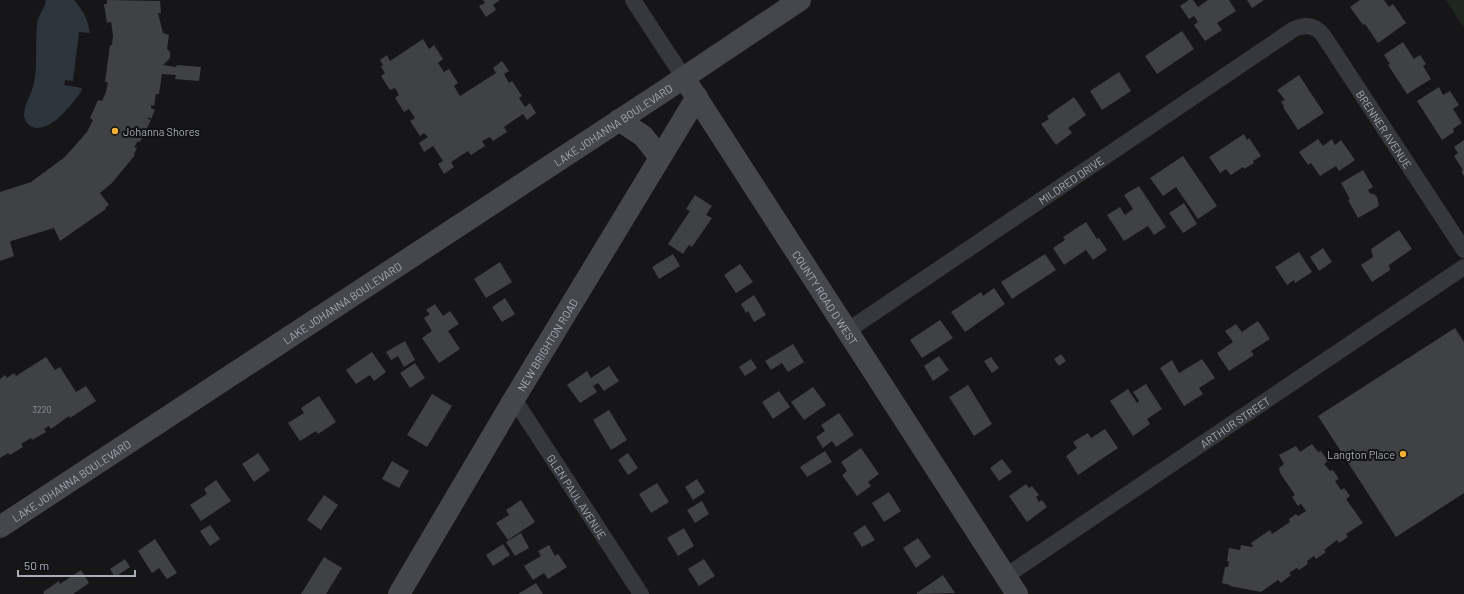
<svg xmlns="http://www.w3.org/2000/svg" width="1464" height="594" viewBox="0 0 1464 594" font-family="Barlow,sans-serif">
<rect width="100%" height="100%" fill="#161618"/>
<!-- green -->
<polygon fill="#1e261f" points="1446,0 1464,0 1464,28"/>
<!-- water -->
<path fill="#2c353c" d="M46 0H74C84 13 87 16 90 33L79 32 73 81 65 80 64 85 82 88 81 92C72 104 47 138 29 125 26 122 24 119 24 115 24 104 32 94 34 83 38 64 35 44 37 25 37 16 45 9 46 0Z"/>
<!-- building -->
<g fill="#404145">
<polygon points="107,0 160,1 161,13 158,13 163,33 169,35 167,49 170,52 170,58 163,65 176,67 177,65 201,67 199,81 175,79 176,75 162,74 159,94 156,94 154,106 151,105 151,108 155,110 151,119 148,117 148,119 151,120 145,132 142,130 141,132 144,133 140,142 138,141 134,147 137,148 134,154 135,155 112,183 100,193 109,205 105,208 106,209 60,241 54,228 11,241 10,242 14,256 0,261 0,192 31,182 65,157 87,132 93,120 90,118 98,100 102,101 106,92 108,82 105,82 110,45 112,45 113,35 111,22 107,23 104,4 107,4"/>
<polygon points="483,0 500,0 493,5 496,10 486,17 479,6 485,3"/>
<polygon points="1189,0 1193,0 1198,7 1208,0 1229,0 1236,11 1217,23 1222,30 1205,41 1194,25 1198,22 1194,16 1189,19 1180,6"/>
<polygon points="1247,0 1264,0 1252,8"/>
<polygon points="1360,0 1384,0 1389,7 1393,4 1406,23 1378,43 1365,24 1363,25 1350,7"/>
<polygon points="1182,31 1194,49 1157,74 1145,56"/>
<polygon points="423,39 429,49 434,45 443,59 438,63 444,72 449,69 458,83 454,86 460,96 496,73 493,68 502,61 509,71 504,74 509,83 512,81 522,96 519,98 525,107 530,103 536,113 527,120 523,114 504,127 507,132 493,141 490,137 482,141 485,146 471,155 468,151 451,162 454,167 444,174 438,164 443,161 433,146 424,152 419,143 428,137 424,133 420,136 410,121 415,118 409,109 404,112 395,98 399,95 395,88 390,90 381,76 385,73 381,67 383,65 380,60 387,55 390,61"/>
<polygon points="1403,42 1414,59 1420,55 1426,64 1423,66 1431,79 1407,94 1388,65 1390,64 1384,55"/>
<polygon points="1119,72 1131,91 1102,110 1090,91"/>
<polygon points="1299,75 1324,113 1298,130 1283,107 1284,106 1281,102 1285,100 1277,90"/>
<polygon points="1439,87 1443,95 1450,91 1459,105 1453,109 1462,123 1453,129 1454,132 1442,140 1417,101"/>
<polygon points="1074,97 1086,115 1068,128 1072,133 1056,145 1041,124 1049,119 1047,116"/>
<polygon points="1244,134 1247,140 1249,138 1261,156 1253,161 1254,163 1244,169 1243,167 1231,175 1226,169 1220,173 1209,157"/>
<polygon points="1318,139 1323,146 1332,139 1335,145 1341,140 1355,160 1339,171 1336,166 1320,176 1311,163 1308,165 1299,152"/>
<polygon points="1464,140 1464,176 1461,171 1463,170 1454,156 1458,153 1454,147"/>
<polygon points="1183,156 1217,206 1198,219 1176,187 1163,196 1150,178"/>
<polygon points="1363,170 1373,187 1368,190 1371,194 1374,194 1377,197 1379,206 1358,218 1348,200 1350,199 1341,183"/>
<polygon points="1139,186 1166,227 1154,235 1148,226 1124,241 1107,215 1120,207 1125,215 1133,209 1124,195"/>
<polygon points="695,195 712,206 706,215 712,218 692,247 689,245 683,254 668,244 690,211 686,209"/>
<polygon points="1184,203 1197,224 1183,233 1169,213"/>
<polygon points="1086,222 1097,239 1099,238 1107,250 1093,260 1086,250 1064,265 1053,248 1065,240 1063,237"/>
<polygon points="1399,230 1412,249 1389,265 1390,270 1372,282 1361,265 1373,257 1371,249"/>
<polygon points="1323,248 1332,262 1319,271 1310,257"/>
<polygon points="1299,252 1312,272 1295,283 1294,280 1287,285 1275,267"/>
<polygon points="673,254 680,266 659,279 652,267"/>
<polygon points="1045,254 1056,270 1012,299 1001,282"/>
<polygon points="500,262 512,282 486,298 474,279"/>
<polygon points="740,264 753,282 736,293 724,275"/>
<polygon points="994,288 1005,304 965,332 951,312 981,292 983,296"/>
<polygon points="754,295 766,315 754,322 748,311 746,313 741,304"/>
<polygon points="505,298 515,314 502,322 492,307"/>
<polygon points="435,304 443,316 450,311 459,324 448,331 460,349 439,363 422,338 432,331 424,318 430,314 426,310"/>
<polygon points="940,320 953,338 922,358 910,340"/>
<polygon points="1258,321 1270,339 1251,351 1254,355 1229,371 1217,353 1233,342 1225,331 1236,324 1242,332"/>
<polygon points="1455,328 1464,342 1464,493 1396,537 1318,416"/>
<polygon points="405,341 415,360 404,367 398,356 391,360 386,352"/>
<polygon points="793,344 804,362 788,372 782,363 771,370 765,361"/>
<polygon points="372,352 386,372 374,381 370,375 356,384 346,370"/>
<polygon points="1061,354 1066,361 1059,366 1054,359"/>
<polygon points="939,356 949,370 933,381 924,366"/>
<polygon points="46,357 55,370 60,367 76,392 86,386 96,401 70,418 69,416 51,429 49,426 44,429 46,432 32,440 31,438 21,444 23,447 10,455 8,453 0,458 0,379 5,375 7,378 14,373 16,376"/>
<polygon points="991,357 999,368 992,373 984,361"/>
<polygon points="751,359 757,368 745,376 739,367"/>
<polygon points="1202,359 1215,378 1199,388 1203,394 1184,406 1160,368 1172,360 1179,373"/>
<polygon points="415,363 425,378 410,388 400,373"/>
<polygon points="609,366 619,381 604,391 598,383 593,386 597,392 580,403 567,385 587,371 591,378"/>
<polygon points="1146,384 1162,409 1147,419 1150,424 1133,436 1110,401 1128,389 1137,403 1139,401 1133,392"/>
<polygon points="968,385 992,424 974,436 949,397"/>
<polygon points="813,387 826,405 804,420 791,402"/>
<polygon points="779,391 790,407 773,419 762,402"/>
<polygon points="432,394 452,406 427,447 407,435"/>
<polygon points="319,396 336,422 318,434 316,431 300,441 288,423 304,413 301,408"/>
<polygon points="609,410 627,440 611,450 593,420"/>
<polygon points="839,413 854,435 836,447 832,441 823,448 816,437 825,431 821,425"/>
<polygon points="1105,429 1118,448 1078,475 1066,456 1077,448 1073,442 1088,433 1091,438"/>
<polygon points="1312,444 1318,452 1321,451 1328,461 1324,464 1330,471 1333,470 1339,479 1335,481 1341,490 1344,488 1350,496 1346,499 1363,523 1346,534 1348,537 1339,543 1337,540 1324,550 1326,552 1316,559 1314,556 1307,561 1308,564 1299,570 1297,568 1289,573 1291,575 1281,583 1278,580 1261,592 1230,586 1230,585 1222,583 1225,567 1228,567 1229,562 1230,562 1227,561 1229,548 1240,550 1241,545 1252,547 1253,546 1251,543 1270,530 1272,534 1290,522 1289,519 1296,514 1298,516 1306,511 1301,504 1298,506 1292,497 1295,495 1280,473 1279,468 1284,464 1279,455 1296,446 1300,452"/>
<polygon points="861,448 879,474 868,482 871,486 857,496 842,475 847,471 841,462"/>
<polygon points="825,451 832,462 807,477 800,467"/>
<polygon points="258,453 270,470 254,482 242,464"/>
<polygon points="628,453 638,468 628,475 618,460"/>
<polygon points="1002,459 1012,472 999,481 990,468"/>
<polygon points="392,461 409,471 399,488 382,479"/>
<polygon points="697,479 705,492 693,500 685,487"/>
<polygon points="216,480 231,501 201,521 190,505 207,494 204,489"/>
<polygon points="657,483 669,502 651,513 639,494"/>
<polygon points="1026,484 1029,488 1032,486 1039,495 1036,497 1039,502 1042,500 1047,507 1027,522 1009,496"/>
<polygon points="889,492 901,511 884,522 872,503"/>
<polygon points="324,495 338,505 321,530 307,520"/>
<polygon points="521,500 535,522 508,540 496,523 509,515 506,510"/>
<polygon points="702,501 709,514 695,523 687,510"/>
<polygon points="210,525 220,539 210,546 200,531"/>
<polygon points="865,525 875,540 862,547 853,533"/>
<polygon points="684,528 694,546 678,556 667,538"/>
<polygon points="521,533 529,548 515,556 506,542"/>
<polygon points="918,538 931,557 916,568 903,548"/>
<polygon points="155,539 177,573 167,579 159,568 152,573 138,551"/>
<polygon points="503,544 510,555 493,566 486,555"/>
<polygon points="549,545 555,556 558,554 567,567 548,579 544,573 533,580 524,566 541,556 538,551"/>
<polygon points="324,557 342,568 326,594 301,594"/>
<polygon points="125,559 130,567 115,577 110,569"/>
<polygon points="704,559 715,576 699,586 688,569"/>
<polygon points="81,570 89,583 73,594 44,594 43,592 59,581 60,584"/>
<polygon points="943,575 955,593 917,594 917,593"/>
<polygon points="536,583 543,594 518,594"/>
</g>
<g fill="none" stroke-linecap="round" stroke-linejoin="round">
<!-- street -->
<g stroke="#37383d" stroke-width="16">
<polyline points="633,0 684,78"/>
<path id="s1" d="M847 331 1294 29C1305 24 1315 25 1323 35L1464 250"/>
<path id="s2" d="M514 399 641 594"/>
<path id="s3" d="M1006 576 1464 267"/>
</g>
<!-- secondary -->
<g stroke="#45474d" stroke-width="22">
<path id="s4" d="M684 78 1017 594"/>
<polyline points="619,120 643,136 660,157"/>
<path id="s5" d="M0 527 664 91 800 0"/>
<path id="s6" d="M399 594 514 399 697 97"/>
</g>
</g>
<!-- markers -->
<g fill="#f2b134" stroke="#111113" stroke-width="1.5">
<circle cx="115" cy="131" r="4"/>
<circle cx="1403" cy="454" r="4"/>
</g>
<g text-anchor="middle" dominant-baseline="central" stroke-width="4" stroke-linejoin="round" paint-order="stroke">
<!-- number labels -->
<g font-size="9" fill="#8e929b">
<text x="42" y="409">3220</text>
</g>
<!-- street labels -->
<g font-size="11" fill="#a8adb8" stroke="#111113">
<text stroke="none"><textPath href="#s5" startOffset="733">LAKE JOHANNA BOULEVARD</textPath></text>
<text stroke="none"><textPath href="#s1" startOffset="684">BRENNER AVENUE</textPath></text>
<text stroke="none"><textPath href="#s1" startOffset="270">MILDRED DRIVE</textPath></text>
<text stroke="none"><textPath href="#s4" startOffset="261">COUNTY ROAD D WEST</textPath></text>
<text stroke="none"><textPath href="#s5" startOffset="409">LAKE JOHANNA BOULEVARD</textPath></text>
<text stroke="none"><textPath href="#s6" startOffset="290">NEW BRIGHTON ROAD</textPath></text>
<text stroke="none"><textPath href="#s3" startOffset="276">ARTHUR STREET</textPath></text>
<text stroke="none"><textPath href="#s5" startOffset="85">LAKE JOHANNA BOULEVARD</textPath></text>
<text stroke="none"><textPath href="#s2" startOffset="116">GLEN PAUL AVENUE</textPath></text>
</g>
<!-- poi labels -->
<g font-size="11" fill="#a8adb8" stroke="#111113" text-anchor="start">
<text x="123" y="131">Johanna Shores</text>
<text x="1395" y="454" text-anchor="end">Langton Place</text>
</g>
</g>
<!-- scale -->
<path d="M18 570v6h117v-6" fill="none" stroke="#a8adb8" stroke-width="2"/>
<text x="24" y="570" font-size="12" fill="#a8adb8" stroke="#111113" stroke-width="3" paint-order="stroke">50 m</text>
</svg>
